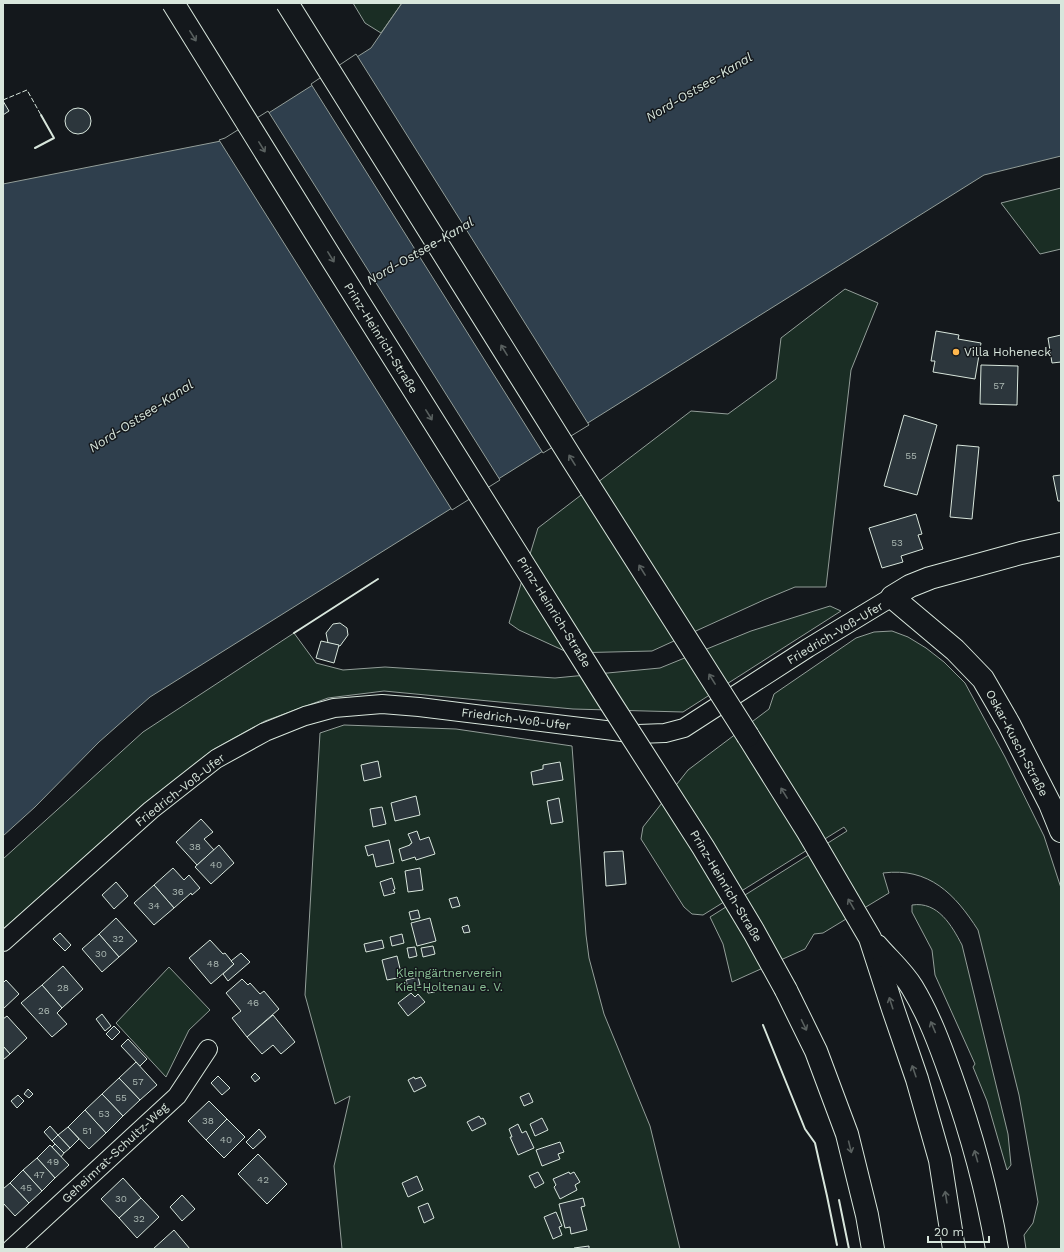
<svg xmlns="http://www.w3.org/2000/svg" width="1064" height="1252" viewBox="0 0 1064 1252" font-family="'Work Sans',sans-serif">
<rect width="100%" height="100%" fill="#14181c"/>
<!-- green -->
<g fill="#1a2d24" stroke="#939e99">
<polygon points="353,3 402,3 381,33 365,23"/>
<polygon points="1061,188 1061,249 1040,254 1001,203"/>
<polygon points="845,289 878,303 851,370 826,587 795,587 766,599 652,651 569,653 519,630 509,623 538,528 691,411 728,414 776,379 781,338"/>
<polygon points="830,606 841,611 683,712 573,709 384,691 328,698 265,721 214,749 145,803 3,929 3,859 143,732 294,633 316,663 343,670 385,667 555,678 660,668 751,631"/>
<path d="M892 631 908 637 926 648 944 662 965 683 1005 757 1044 836 1061 888V1249H1026L1024 1235 1033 1223 1038 1202 1019 1095 978 930C955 894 929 867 883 873L889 893 823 933 814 934 805 949 732 982 723 944 710 917 847 831 844 827 703 915 692 914 684 907 641 839 643 827 688 770 769 709 774 694 856 638 874 632Z"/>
<polygon points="344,725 456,729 572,746 586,935 589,958 604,1014 650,1126 680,1249 342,1249 334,1166 350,1096 335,1104 305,995 320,733"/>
<path d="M912 905C938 901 952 926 962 945L1008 1134 1011 1165 1007 1170 987 1101 973 1067 975 1064 935 975 932 950 912 912Z"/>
<polygon points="169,967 210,1010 189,1030 166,1077 116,1023"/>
</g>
<!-- water -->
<polygon fill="#2f3f4d" stroke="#939e99" points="402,3 1061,3 1061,156 984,175 150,697 99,742 35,807 3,836 3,184 226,140 371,48"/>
<!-- pier -->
<g fill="#14181c" stroke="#939e99">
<polygon points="356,54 589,425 543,453 311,84"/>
<polygon points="268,111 500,480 452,510 219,140 225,138"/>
</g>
<!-- building -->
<g fill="#2c363c" stroke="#d8e6dc">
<polygon points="3,101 9,111 3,115"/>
<circle cx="78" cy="121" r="13"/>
<polygon points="936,331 959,335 958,339 981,343 975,379 933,372 935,361 931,361"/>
<polygon points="1061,335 1061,362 1052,363 1048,338"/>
<polygon points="981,365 1018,366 1017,405 980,404"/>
<polygon points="904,415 937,425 917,495 884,486"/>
<polygon points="957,445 979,447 972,519 950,517"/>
<polygon points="1061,475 1061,501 1058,501 1053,476"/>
<polygon points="916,514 922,534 918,535 923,549 901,556 903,562 882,568 869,528"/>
<polygon points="340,623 347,628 348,635 340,646 328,643 326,633 333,624"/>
<polygon points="321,641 339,645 334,663 316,658"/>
<polygon points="378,761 381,777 364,781 361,765"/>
<polygon points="560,762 563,780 533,785 531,772 543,769 543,765"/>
<polygon points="416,796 420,815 395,821 391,803"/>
<polygon points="559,798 563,822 551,824 547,801"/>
<polygon points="382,807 386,824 373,827 370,809"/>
<polygon points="201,819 213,832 204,839 214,850 197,865 176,842"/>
<polygon points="417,831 420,840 429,837 435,854 416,860 415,857 402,861 399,849 410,845 410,844 412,843 408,834"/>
<polygon points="389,840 394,863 376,867 373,854 368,856 365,846"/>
<polygon points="219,845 234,863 211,884 195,867"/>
<polygon points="623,851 626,884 606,886 604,852"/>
<polygon points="173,868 184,880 189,875 200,888 192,895 191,893 174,908 154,885"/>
<polygon points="420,868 423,890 408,892 405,871"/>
<polygon points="392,878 395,889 393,890 395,893 384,896 380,882"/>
<polygon points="116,882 128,896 114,909 102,895"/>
<polygon points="154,885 174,908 154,925 134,903"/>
<polygon points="457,897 460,906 452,908 449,899"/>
<polygon points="418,910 420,918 411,920 409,912"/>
<polygon points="116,918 137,941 119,957 99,934"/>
<polygon points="430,918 436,941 417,946 411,923"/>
<polygon points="468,925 470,932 464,933 462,927"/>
<polygon points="60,933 71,945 65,951 53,939"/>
<polygon points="99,934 119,957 102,972 82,949"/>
<polygon points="402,934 404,943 392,946 390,937"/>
<polygon points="210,940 223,954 225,953 234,964 211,984 189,958"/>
<polygon points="382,940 384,948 366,952 364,944"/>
<polygon points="433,946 435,954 423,957 421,948"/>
<polygon points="415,947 417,956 409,958 407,948"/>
<polygon points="241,953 250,962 228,981 223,974 234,964 231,961"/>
<polygon points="397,956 402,977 387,980 382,960"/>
<polygon points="63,966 83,989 62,1008 42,985"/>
<polygon points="418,977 420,985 408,988 406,980"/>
<polygon points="242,979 248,985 250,983 260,994 264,991 279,1009 247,1037 232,1018 241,1011 226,993"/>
<polygon points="6,980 19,994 3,1009 3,983"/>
<polygon points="42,985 62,1008 57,1013 67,1024 52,1037 21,1003"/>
<polygon points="433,986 435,992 428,993 427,987"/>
<polygon points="411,993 415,997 418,994 425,1002 408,1016 398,1003"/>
<polygon points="102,1014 111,1026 105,1031 96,1019"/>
<polygon points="273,1015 295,1042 281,1054 273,1045 262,1054 247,1037"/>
<polygon points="7,1016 27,1038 10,1054 3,1046 3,1019"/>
<polygon points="114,1026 120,1032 112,1040 106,1034"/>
<polygon points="128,1039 147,1059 140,1066 121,1046"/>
<polygon points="3,1046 10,1054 3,1060"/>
<polygon points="136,1062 157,1085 140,1100 119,1078"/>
<polygon points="255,1073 260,1078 255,1082 251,1077"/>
<polygon points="218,1076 230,1088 222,1095 211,1083"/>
<polygon points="414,1077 415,1079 421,1077 426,1086 414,1092 408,1080"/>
<polygon points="119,1078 140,1100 123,1116 102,1094"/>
<polygon points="28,1089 33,1094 29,1098 24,1094"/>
<polygon points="529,1093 533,1102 524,1106 520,1097"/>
<polygon points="102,1094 123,1116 106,1133 85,1110"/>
<polygon points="18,1095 24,1101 17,1108 11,1101"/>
<polygon points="209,1101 227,1119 206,1140 188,1121"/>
<polygon points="85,1110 106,1133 89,1149 68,1127"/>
<polygon points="479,1116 481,1119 483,1118 486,1124 472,1131 467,1122"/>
<polygon points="542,1118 548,1130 535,1136 530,1124"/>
<polygon points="227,1119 245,1137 224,1158 206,1140"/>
<polygon points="518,1124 522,1133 526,1131 534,1148 518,1155 510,1137 512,1137 509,1129"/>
<polygon points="50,1126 58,1135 52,1141 44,1132"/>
<polygon points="68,1127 79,1139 70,1148 58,1135"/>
<polygon points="259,1129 266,1137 253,1149 246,1142"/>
<polygon points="58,1135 70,1148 64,1153 52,1141"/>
<polygon points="560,1142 564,1152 558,1154 560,1159 542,1166 536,1150"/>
<polygon points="55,1144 64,1153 61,1157 52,1147"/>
<polygon points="50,1145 69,1165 55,1178 37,1158"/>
<polygon points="258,1154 287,1184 267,1204 238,1174"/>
<polygon points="37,1158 55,1178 42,1191 23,1170"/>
<polygon points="23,1170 42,1191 29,1203 10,1183"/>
<polygon points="538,1172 544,1183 535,1188 529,1176"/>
<polygon points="569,1172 570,1174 574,1172 580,1182 575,1185 577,1190 560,1199 554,1187 556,1185 553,1179"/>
<polygon points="417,1176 423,1190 408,1197 402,1183"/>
<polygon points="123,1178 141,1198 119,1218 101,1199"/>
<polygon points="10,1183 29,1203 15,1216 3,1203 3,1189"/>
<polygon points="182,1195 195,1209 182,1221 170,1207"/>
<polygon points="141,1198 159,1217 137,1238 119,1218"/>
<polygon points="583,1198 585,1206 581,1207 587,1230 571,1234 570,1227 565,1228 559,1204"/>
<polygon points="428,1203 434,1218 424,1223 418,1207"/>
<polygon points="556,1212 562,1226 559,1227 562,1235 553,1239 544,1217"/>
<polygon points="174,1230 190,1249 153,1249"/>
<polygon points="589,1246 589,1249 574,1249 574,1248"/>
</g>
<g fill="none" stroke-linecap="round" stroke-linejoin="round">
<defs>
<g id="minor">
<polyline points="3,942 151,810 216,759 265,732 305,716 334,708 382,704 419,707 638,734 665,733 684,728 808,648 892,597"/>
<polyline points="11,1249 177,1096 208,1049"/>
</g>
<polyline id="tertiary" points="1061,544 1021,553 930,578 910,586 892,597 955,650 983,679 1009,724 1050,804 1061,831"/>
<g id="trunk">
<polyline points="748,736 808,832 870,938 893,1009 917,1079 940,1160 954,1249"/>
<path d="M877 946C888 959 903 972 912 987 929 1015 940 1045 951 1076 971 1132 987 1190 997 1249"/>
<polyline points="786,990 816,1051 847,1134 867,1215 873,1249"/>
</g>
</defs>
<!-- minor casing -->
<use href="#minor" stroke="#d8e6dc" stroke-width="20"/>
<!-- tertiary casing -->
<use href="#tertiary" stroke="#d8e6dc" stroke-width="24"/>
<!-- trunk casing -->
<use href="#trunk" stroke="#d8e6dc" stroke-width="24"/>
<!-- minor -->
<use href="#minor" stroke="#14181c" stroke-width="18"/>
<!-- tertiary -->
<use href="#tertiary" stroke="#14181c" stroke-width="22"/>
<!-- trunk -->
<use href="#trunk" stroke="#14181c" stroke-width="22"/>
<defs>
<g id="trunk-bridge">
<polyline points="173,3 333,261 608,699 703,847 754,932 786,990"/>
<polyline points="287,3 572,459 748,736"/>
</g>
</defs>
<!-- trunk-bridge casing -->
<use href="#trunk-bridge" stroke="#d8e6dc" stroke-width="24" stroke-linecap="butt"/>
<!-- trunk-bridge -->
<use href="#trunk-bridge" stroke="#14181c" stroke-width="22"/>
<!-- fence -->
<polyline stroke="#d8e6dc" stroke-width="1" stroke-dasharray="5 2" stroke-linecap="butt" points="3,100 27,90 41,115"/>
<!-- wall -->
<g stroke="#d8e6dc" stroke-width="2">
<polyline points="35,148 54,138 41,115"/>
<polyline points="294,633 378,579"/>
<polyline points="763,1025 805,1129 815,1143 827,1196 837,1245"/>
<polyline points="839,1200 849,1249"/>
</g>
</g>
<!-- one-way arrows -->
<defs><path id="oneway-shaft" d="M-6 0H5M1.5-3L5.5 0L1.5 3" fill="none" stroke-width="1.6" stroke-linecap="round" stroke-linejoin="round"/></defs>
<g stroke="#59605f">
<use href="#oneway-shaft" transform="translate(193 36) rotate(58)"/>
<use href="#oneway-shaft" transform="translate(262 147) rotate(58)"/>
<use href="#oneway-shaft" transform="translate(331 257) rotate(58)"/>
<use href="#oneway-shaft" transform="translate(504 350) rotate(-122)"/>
<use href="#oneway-shaft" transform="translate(429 415) rotate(58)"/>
<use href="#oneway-shaft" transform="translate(572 460) rotate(-122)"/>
<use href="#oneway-shaft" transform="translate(642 570) rotate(-122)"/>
<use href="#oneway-shaft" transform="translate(712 679) rotate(-122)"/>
<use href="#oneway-shaft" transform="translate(784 793) rotate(-122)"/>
<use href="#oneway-shaft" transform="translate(851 904) rotate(-120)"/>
<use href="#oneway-shaft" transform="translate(891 1003) rotate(-108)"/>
<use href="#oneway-shaft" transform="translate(804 1025) rotate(64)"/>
<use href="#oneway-shaft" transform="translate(933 1027) rotate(-113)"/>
<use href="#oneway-shaft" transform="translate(914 1071) rotate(-109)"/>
<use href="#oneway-shaft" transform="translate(850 1147) rotate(76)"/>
<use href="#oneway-shaft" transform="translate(976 1156) rotate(-106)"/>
<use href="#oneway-shaft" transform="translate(946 1197) rotate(-99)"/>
</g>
<!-- markers -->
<circle fill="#ffb74d" stroke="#14181c" stroke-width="1.5" cx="956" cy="352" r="4"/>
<g text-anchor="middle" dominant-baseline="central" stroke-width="3" stroke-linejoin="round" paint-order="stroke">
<!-- number labels -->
<g font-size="10" fill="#adbab4">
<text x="999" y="385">57</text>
<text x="911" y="455">55</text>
<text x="897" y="542">53</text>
<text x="195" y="846">38</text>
<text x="216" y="864">40</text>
<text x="178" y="891">36</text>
<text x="154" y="905">34</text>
<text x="118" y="938">32</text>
<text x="101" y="953">30</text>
<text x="213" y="963">48</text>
<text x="63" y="987">28</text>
<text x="253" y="1002">46</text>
<text x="44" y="1010">26</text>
<text x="138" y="1081">57</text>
<text x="121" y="1097">55</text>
<text x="104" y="1113">53</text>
<text x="208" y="1120">38</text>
<text x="87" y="1130">51</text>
<text x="226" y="1139">40</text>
<text x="53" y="1161">49</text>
<text x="39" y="1174">47</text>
<text x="263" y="1179">42</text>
<text x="26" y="1187">45</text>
<text x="121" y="1198">30</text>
<text x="139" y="1218">32</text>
</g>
<!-- street labels -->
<g font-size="12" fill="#d8e6dc" stroke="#14181c">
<text transform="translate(381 338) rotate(58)">Prinz-Heinrich-Straße</text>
<text transform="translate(554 612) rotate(58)">Prinz-Heinrich-Straße</text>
<text transform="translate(835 633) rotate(-31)">Friedrich-Voß-Ufer</text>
<text transform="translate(516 719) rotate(7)">Friedrich-Voß-Ufer</text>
<text transform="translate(1017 743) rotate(62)">Oskar-Kusch-Straße</text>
<text transform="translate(180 790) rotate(-38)">Friedrich-Voß-Ufer</text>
<text transform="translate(726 886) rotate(59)">Prinz-Heinrich-Straße</text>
<text transform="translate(115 1153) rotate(-43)">Geheimrat-Schultz-Weg</text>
</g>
<!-- poi labels -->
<g font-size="12" fill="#d8e6dc" stroke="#14181c" text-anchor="start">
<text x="964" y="352">Villa Hoheneck</text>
</g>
<!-- park labels -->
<g font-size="12" fill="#8ac095" stroke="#14181c">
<text x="449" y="973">Kleingärtnerverein<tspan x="449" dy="14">Kiel-Holtenau e. V.</tspan></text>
</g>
<!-- water labels -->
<g font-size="13" font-style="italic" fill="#d8e6dc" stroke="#14181c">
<text transform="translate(699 87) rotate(-31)">Nord-Ostsee-Kanal</text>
<text transform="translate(420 251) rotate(-30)">Nord-Ostsee-Kanal</text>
<text transform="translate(141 416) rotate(-33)">Nord-Ostsee-Kanal</text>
</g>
</g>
<!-- border -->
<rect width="1064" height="1252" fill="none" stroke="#d8e6dc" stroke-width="8"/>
<!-- scale -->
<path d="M928 1236v6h61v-6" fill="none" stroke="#d8e6dc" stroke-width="2"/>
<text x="934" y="1236" font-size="12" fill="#d8e6dc" stroke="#14181c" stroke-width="3" paint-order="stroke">20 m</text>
</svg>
